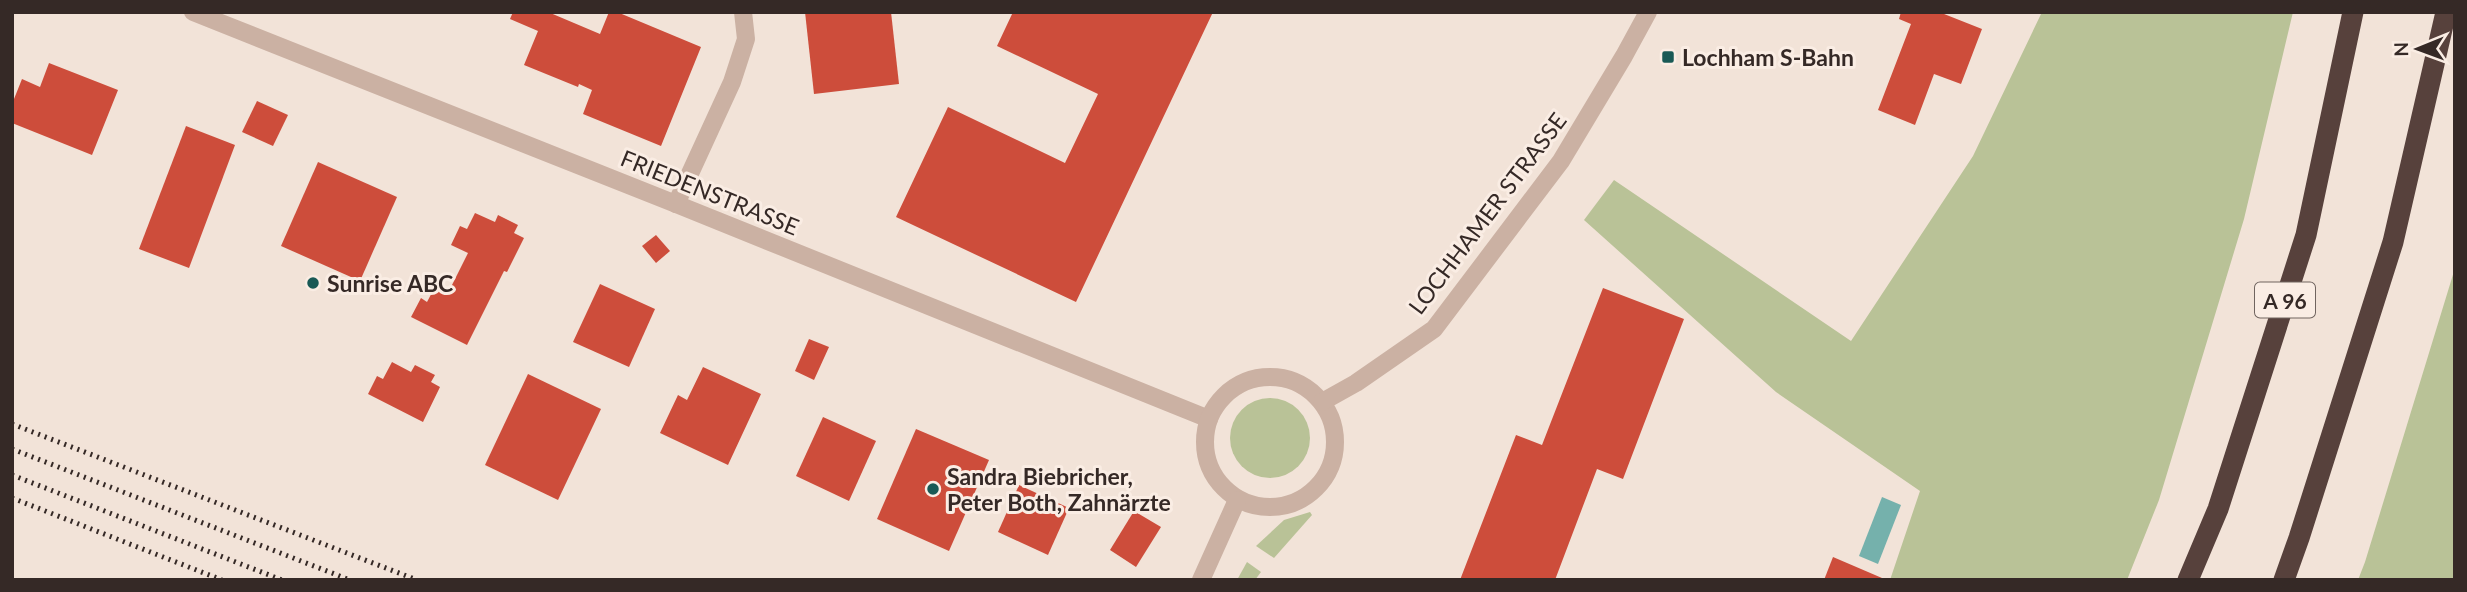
<svg xmlns="http://www.w3.org/2000/svg" width="2467" height="592" viewBox="0 0 2467 592" font-family="Lato,sans-serif">
<rect width="100%" height="100%" fill="#f2e3d8"/>
<!-- green -->
<g fill="#b9c297">
<polygon points="2042,12 2293,12 2244,219 2159,500 2127,580 1890,580 1920,491 1776,392 1584,220 1614,180 1851,341 1973,156"/>
<polygon points="2455,268 2455,580 2358,580 2365,562"/>
<circle cx="1270" cy="438" r="40"/>
<polygon points="1310,512 1312,515 1274,558 1256,546 1284,520"/>
<polygon points="1247,562 1261,572 1255,580 1237,580"/>
</g>
<!-- water -->
<polygon fill="#75b1ac" points="1882,497 1901,505 1878,564 1859,556"/>
<!-- building -->
<g fill="#cd4d3b">
<polygon points="513,12 548,12 600,34 609,12 617,12 701,47 661,146 583,114 592,90 579,84 578,87 524,65 538,31 510,19"/>
<polygon points="805,12 891,12 899,84 814,94"/>
<polygon points="1013,12 1213,12 1076,302 896,217 948,107 1065,163 1098,94 997,46"/>
<polygon points="1901,12 1939,12 1982,29 1961,84 1934,74 1915,125 1878,110 1911,24 1899,19"/>
<polygon points="49,63 118,90 92,155 12,123 12,104 22,79 40,87"/>
<polygon points="257,101 288,115 273,146 242,132"/>
<polygon points="186,126 235,145 189,268 139,249"/>
<polygon points="318,162 397,197 360,281 281,246"/>
<polygon points="475,213 495,222 498,215 518,225 514,233 524,238 507,272 504,271 467,345 411,317 421,298 427,302 436,285 449,291 468,253 451,245 460,226 467,229"/>
<polygon points="656,235 670,251 656,263 642,246"/>
<polygon points="600,284 655,309 629,367 573,342"/>
<polygon points="1603,288 1684,319 1623,479 1597,469 1555,580 1460,580 1516,435 1542,445"/>
<polygon points="809,339 829,347 814,380 795,371"/>
<polygon points="392,362 411,372 415,365 435,375 431,382 440,387 423,422 368,394 377,376 383,379"/>
<polygon points="703,367 761,394 728,465 660,433 678,395 687,400"/>
<polygon points="528,374 601,409 558,500 485,465"/>
<polygon points="823,417 876,441 849,501 796,476"/>
<polygon points="916,429 989,460 949,551 877,519"/>
<polygon points="1019,485 1069,508 1048,555 998,532"/>
<polygon points="1134,511 1161,527 1136,567 1110,550"/>
<polygon points="1833,557 1882,578 1881,580 1824,580"/>
</g>
<g fill="none" stroke-linecap="round" stroke-linejoin="round">
<!-- minor -->
<g stroke="#cbb1a3" stroke-width="18">
<polyline points="193,12 676,204 1209,419"/>
<polyline points="676,204 732,82 746,39 743,12"/>
<circle cx="1270" cy="442" r="65"/>
<polyline points="1322,402 1356,383 1434,329 1561,161 1624,56 1648,12"/>
<polyline points="1201,580 1237,500"/>
</g>
<!-- highway -->
<g stroke="#57413c" stroke-width="21">
<polyline points="2188,580 2218,509 2306,235 2353,12"/>
<polyline points="2284,580 2299,538 2393,242 2446,12"/>
</g>
<!-- rail -->
<g stroke="#352926" stroke-width="5" stroke-dasharray="2 5" stroke-linecap="butt">
<polyline points="12,424 417,580"/>
<polyline points="12,449 350,580"/>
<polyline points="12,475 282,580"/>
<polyline points="12,498 222,580"/>
</g>
</g>
<!-- markers -->
<g fill="#195955" stroke="#faede4" stroke-width="2.5">
<rect x="1661" y="50" width="14" height="14" rx="3.5"/>
<circle cx="313" cy="283" r="7"/>
<circle cx="933" cy="489" r="7"/>
</g>
<g text-anchor="middle" dominant-baseline="central" stroke-width="6" stroke-linejoin="round" paint-order="stroke">
<!-- shield labels -->
<rect fill="#faede4" stroke="#70645f" stroke-width="2" x="2255" y="282.5" width="60" height="35" rx="5"/>
<g font-size="21" font-weight="bold" fill="#352926">
<text x="2285" y="300">A 96</text>
</g>
<!-- poi labels -->
<g font-size="23" font-weight="bold" fill="#352926" stroke="#faede4" text-anchor="start">
<text x="1682" y="57">Lochham S-Bahn</text>
<text x="327" y="283">Sunrise ABC</text>
<text x="947" y="476">Sandra Biebricher,<tspan x="947" dy="26">Peter Both, Zahnärzte</tspan></text>
</g>
<!-- street labels -->
<g font-size="23" fill="#352926" stroke="#faede4">
<text transform="translate(710 192) rotate(22)">FRIEDENSTRASSE</text>
<text transform="translate(1487 213) rotate(-53)">LOCHHAMER STRASSE</text>
</g>
</g>
<!-- border -->
<rect width="2467" height="592" fill="none" stroke="#352926" stroke-width="28"/>
<!-- north arrow -->
<g transform="translate(2418 49) rotate(269)" stroke="#faede4" stroke-width="5" paint-order="stroke">
<path d="M0-5L12 26L0 18L-12 26Z" fill="#352926"/>
<text y="-10" font-size="19" font-weight="bold" text-anchor="middle" fill="#352926">N</text>
</g>
</svg>
